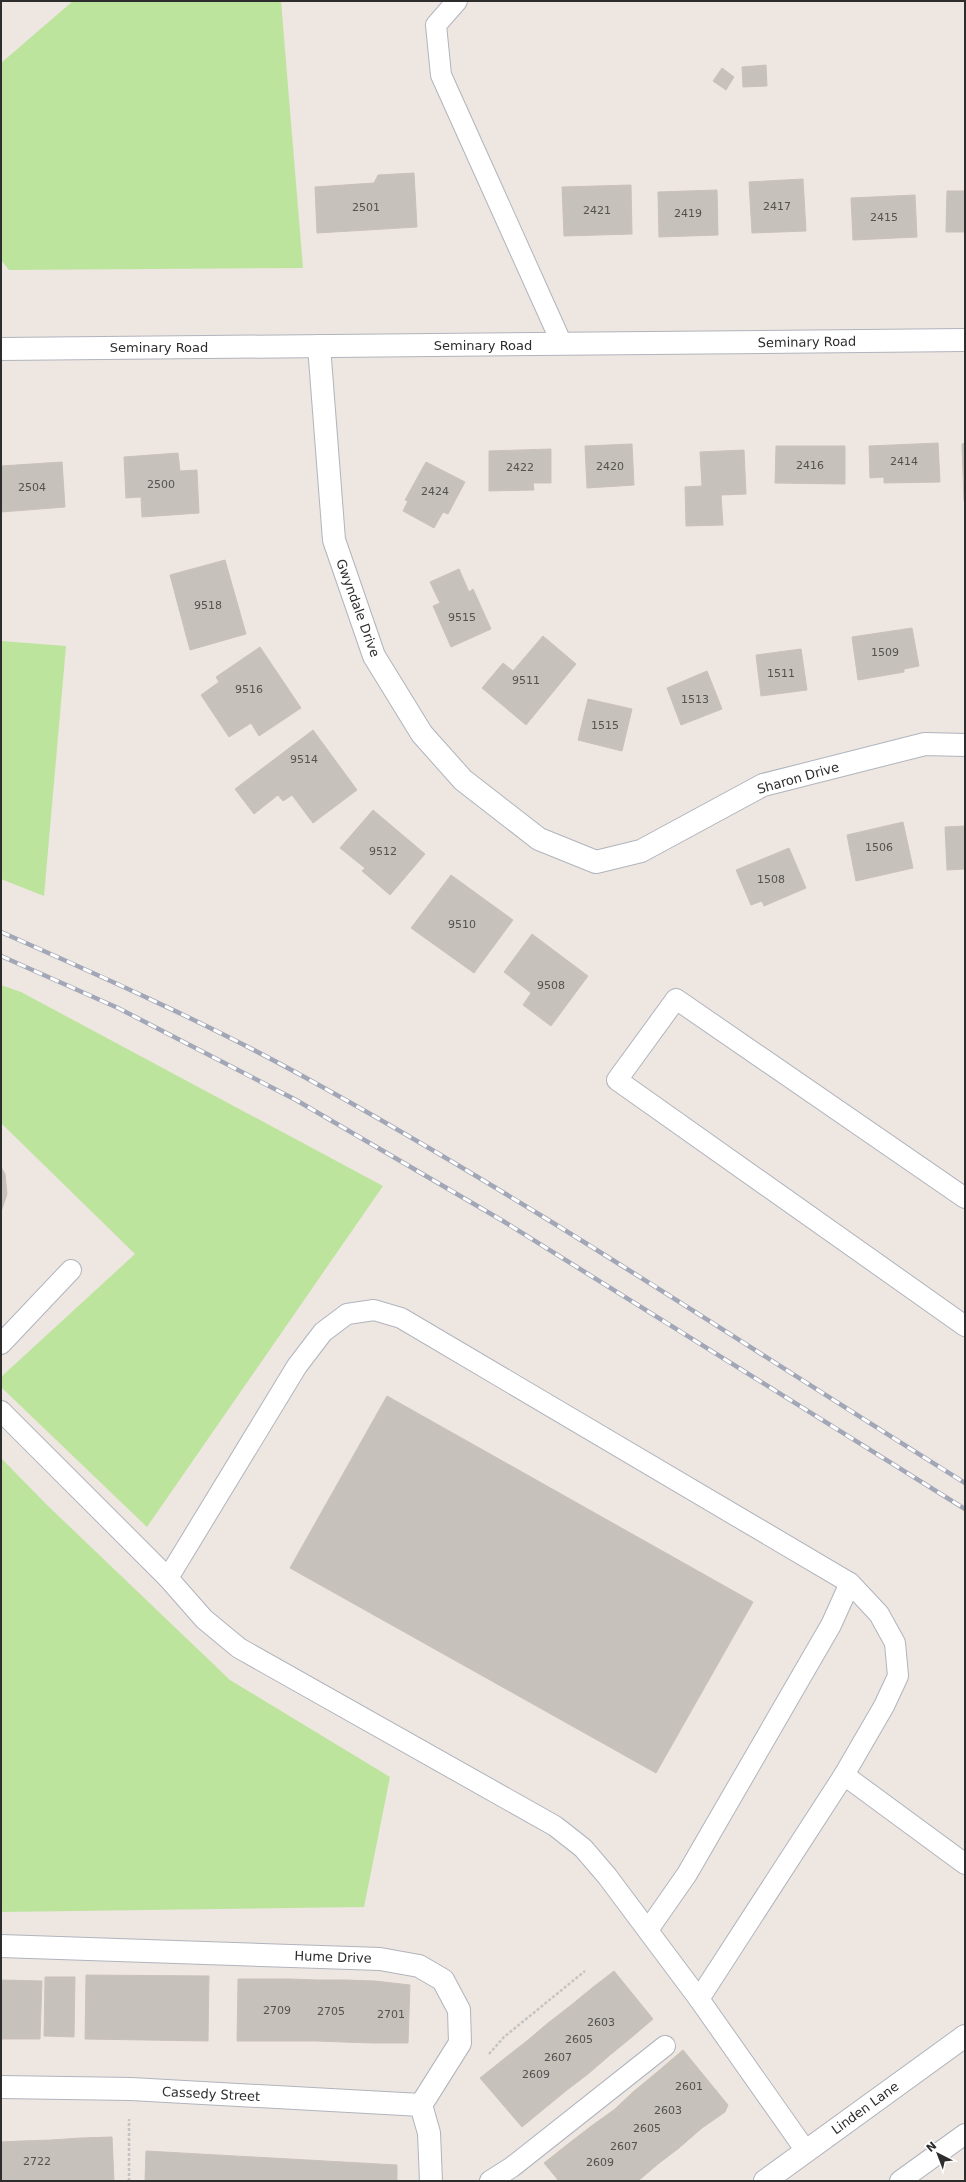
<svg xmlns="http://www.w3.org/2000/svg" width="966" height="2182" viewBox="0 0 966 2182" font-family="'DejaVu Sans',sans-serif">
<rect width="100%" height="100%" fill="#eee6e0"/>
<!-- green -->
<g fill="#bde49d">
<polygon points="73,1 281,1 303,268 9,270 1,260 1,63"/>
<polygon points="1,641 66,646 44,896 1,879"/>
<polygon points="1,985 21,992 383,1186 147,1527 1,1387 1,1377 135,1254 1,1123"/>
<polygon points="1,1458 46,1504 230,1680 390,1777 364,1907 1,1912"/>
</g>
<!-- building -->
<g fill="#c7c1bb" stroke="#cac2b9">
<polygon points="766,65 767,86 743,87 742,67"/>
<polygon points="722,68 734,77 726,90 713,81"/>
<polygon points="414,173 417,227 317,233 315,187 374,183 378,175"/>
<polygon points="803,179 806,231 752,233 749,182"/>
<polygon points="631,185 632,234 564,236 562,187"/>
<polygon points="717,190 718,235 659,237 658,192"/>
<polygon points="947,191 965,191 965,232 946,232"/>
<polygon points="915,195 917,237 853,240 851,198"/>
<polygon points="938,443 940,482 884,483 884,477 870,478 869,446"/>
<polygon points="965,443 965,501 964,501 962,444"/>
<polygon points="632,444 634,485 587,488 585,446"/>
<polygon points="776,446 845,446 845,484 775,483"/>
<polygon points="551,449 551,483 533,483 534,490 489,491 489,451"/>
<polygon points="744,450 746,494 721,495 723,525 686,526 685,487 702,486 700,452"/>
<polygon points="178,453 180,471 197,470 199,513 142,517 141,497 126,498 124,457"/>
<polygon points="62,462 65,507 1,512 1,466"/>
<polygon points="426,462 465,482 448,514 443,512 434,528 403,511 408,501 405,500"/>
<polygon points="225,560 246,634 190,650 170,575"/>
<polygon points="459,569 469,592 473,589 491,629 451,647 433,606 440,603 430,582"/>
<polygon points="912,628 919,666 904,669 904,672 858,680 852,637"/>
<polygon points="543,636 576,664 526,725 482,688 503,663 513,671"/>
<polygon points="260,647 301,708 259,736 251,723 229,737 201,695 219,682 216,677"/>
<polygon points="801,649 807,690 761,696 756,655"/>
<polygon points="707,671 722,709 681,725 667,688"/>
<polygon points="588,699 632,709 622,751 578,740"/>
<polygon points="313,730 357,790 313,823 292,795 283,801 278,795 254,814 235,789"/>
<polygon points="373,810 425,854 390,895 362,871 365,868 340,848"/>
<polygon points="903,822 913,868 856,881 847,835"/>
<polygon points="965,826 965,869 947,870 945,827"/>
<polygon points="789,848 806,888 764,906 762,901 751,905 736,870"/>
<polygon points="451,875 513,920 474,973 411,928"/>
<polygon points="532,934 588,976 551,1026 523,1005 531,993 504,972"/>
<polygon points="1,1167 5,1174 7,1194 1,1212"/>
<polygon points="387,1396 753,1602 656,1773 290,1568"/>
<polygon points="614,1971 653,2019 632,2037 592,1988"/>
<polygon points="86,1975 209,1976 208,2041 85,2039"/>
<polygon points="45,1977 75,1977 74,2037 44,2036"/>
<polygon points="238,1979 264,1979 263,2041 237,2041"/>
<polygon points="264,1979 291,1979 290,2041 263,2041"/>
<polygon points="291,1979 318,1980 317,2041 290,2041"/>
<polygon points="1,1980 42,1981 40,2039 1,2039"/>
<polygon points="318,1980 345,1980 343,2042 317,2041"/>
<polygon points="345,1980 375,1981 373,2043 343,2042"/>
<polygon points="375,1981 410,1985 408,2043 373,2043"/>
<polygon points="592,1988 632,2037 610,2055 570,2006"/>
<polygon points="570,2006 610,2055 588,2074 548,2023"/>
<polygon points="548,2023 588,2074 567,2090 528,2040"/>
<polygon points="528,2040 567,2090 545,2108 505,2058"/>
<polygon points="683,2050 728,2105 725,2112 702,2128 656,2073"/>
<polygon points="505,2058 545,2108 522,2127 480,2078"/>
<polygon points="656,2073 702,2128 679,2148 633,2092"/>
<polygon points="633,2092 679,2148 658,2164 615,2109"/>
<polygon points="615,2109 658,2164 638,2181 631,2181 590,2127"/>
<polygon points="590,2127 631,2181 597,2181 568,2144"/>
<polygon points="112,2137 114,2181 82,2181 81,2138"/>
<polygon points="81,2138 82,2181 52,2181 51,2140"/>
<polygon points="51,2140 52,2181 23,2181 22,2141"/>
<polygon points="22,2141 23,2181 1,2181 1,2142"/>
<polygon points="568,2144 597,2181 559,2181 544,2163"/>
<polygon points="146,2151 397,2165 397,2181 145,2181"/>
</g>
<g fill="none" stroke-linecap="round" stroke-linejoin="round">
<defs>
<g id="lane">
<polyline points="457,1 436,25 441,75 562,344"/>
<polyline points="965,1198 676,999 617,1080 965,1326"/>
<polyline points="1,1344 71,1270"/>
<polyline points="1,1411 168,1578 204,1619 239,1648 555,1826 583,1848 607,1876 699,1999 806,2151"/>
<polyline points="168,1578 297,1366 323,1332 347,1314 374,1310 401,1318 850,1583 879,1614 895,1643 898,1676 884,1706 844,1775"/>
<polyline points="648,1930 687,1874 831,1625 850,1583"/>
<polyline points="699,1999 844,1775 965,1864"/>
<polyline points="490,2181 512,2167 665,2046"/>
<polyline points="900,2181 965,2134"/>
</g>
<g id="street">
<polyline points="319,346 334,540 374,656 422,734 463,780 539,839 596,862 641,851 763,785 925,744 965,745"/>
<polyline points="1,1946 380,1959 419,1966 443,1980 459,2010 460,2043 421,2105 429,2133 431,2181"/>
<polyline points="1,2087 131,2089 421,2105"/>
</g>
<g id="secondary">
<polyline points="1,349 965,340"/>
<polyline points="765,2181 965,2036"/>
</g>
</defs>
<!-- lane casing -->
<use href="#lane" stroke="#b0b4bd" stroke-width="22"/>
<!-- street casing -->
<use href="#street" stroke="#b0b4bd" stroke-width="24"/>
<!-- secondary casing -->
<use href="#secondary" stroke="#b0b4bd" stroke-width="24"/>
<!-- path -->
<g stroke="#c4c4c4" stroke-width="2.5" stroke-dasharray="3 2" stroke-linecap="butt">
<polyline points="489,2054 504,2037 585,1971"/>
<polyline points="129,2181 129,2119"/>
</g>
<!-- lane -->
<use href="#lane" stroke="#fff" stroke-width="20"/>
<!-- street -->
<use href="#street" stroke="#fff" stroke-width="22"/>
<!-- secondary -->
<use href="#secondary" stroke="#fff" stroke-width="22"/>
<defs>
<g id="rail">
<path d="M1 932C105 978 209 1024 308 1079 533 1203 747 1347 965 1483"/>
<polyline points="1,956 118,1008 296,1100 503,1221 965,1509"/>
</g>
</defs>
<!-- rail casing -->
<use href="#rail" stroke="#a2a7b7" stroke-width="4.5"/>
<!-- rail -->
<use href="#rail" stroke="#fff" stroke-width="3" stroke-dasharray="9" stroke-linecap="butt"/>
</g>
<g text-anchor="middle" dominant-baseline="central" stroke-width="4" stroke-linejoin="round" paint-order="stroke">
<!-- number labels -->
<g font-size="11" fill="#545250">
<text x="777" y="206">2417</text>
<text x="366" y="207">2501</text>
<text x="597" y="210">2421</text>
<text x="688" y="213">2419</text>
<text x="884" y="217">2415</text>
<text x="904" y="461">2414</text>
<text x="810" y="465">2416</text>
<text x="610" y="466">2420</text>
<text x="520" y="467">2422</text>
<text x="161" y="484">2500</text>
<text x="32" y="487">2504</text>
<text x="435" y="491">2424</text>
<text x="208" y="605">9518</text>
<text x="462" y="617">9515</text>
<text x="885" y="652">1509</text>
<text x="781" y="673">1511</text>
<text x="526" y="680">9511</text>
<text x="249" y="689">9516</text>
<text x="695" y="699">1513</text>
<text x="605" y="725">1515</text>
<text x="304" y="759">9514</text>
<text x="879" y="847">1506</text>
<text x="383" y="851">9512</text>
<text x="771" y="879">1508</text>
<text x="462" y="924">9510</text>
<text x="551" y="985">9508</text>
<text x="277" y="2010">2709</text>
<text x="331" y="2011">2705</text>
<text x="391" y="2014">2701</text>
<text x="601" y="2022">2603</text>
<text x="579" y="2039">2605</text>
<text x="558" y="2057">2607</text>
<text x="536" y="2074">2609</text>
<text x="689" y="2086">2601</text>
<text x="668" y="2110">2603</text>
<text x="647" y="2128">2605</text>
<text x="624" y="2146">2607</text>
<text x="37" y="2161">2722</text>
<text x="600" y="2162">2609</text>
</g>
<!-- street labels -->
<g font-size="13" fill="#2d2d2d" stroke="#fff">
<text transform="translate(807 342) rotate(-1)">Seminary Road</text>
<text x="483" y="345">Seminary Road</text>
<text x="159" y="347">Seminary Road</text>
<text transform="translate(358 608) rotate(70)">Gwyndale Drive</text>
<text transform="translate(798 778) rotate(-16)">Sharon Drive</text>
<text transform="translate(333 1957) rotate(2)">Hume Drive</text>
<text transform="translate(211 2094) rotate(3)">Cassedy Street</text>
<text transform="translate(865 2108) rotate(-36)">Linden Lane</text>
</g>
</g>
<!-- border -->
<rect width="966" height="2182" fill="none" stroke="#2d2d2d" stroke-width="4"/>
<!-- north arrow -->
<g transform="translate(938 2154) rotate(318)" stroke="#ffffff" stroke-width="3" paint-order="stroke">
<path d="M0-3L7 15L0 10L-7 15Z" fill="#2d2d2d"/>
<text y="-6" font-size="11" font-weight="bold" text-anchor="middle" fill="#2d2d2d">N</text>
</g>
</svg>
